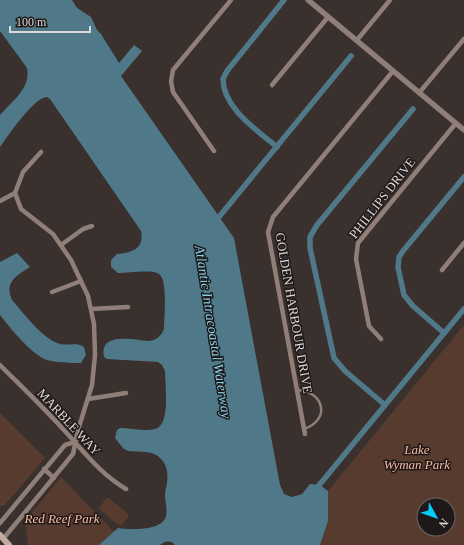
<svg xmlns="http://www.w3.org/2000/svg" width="464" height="545" viewBox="0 0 464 545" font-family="Georgia,serif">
<rect width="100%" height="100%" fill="#3a302d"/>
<!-- green -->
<g fill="#583b2f" fill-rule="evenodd">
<path d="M464 325V545H320L328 521V491ZM424 505H448V529H424Z"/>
<polygon points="0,413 45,458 5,505 0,506"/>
<polygon points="61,477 114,532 99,545 28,545 25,521"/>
<polygon points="106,498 109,498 128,514 128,518 121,525 117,524 99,509"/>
</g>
<!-- water -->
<g fill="#4f7988">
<path d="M0 0H72L77 8 91 17 97 30 101 34 119 63 134 45 142 51 121 76 234 238 280 485 284 494 292 497 302 494 310 484 320 485 328 491V521L320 545H175C170 540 165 541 160 545H99L118 528C129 530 163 531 166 516 168 508 163 497 166 488 168 481 169 468 162 460 151 446 132 456 123 448 120 445 118 441 115 438L117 430 120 428C131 428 144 432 155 429 171 425 165 385 165 371L162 365 158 362 107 359 104 357C99 331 134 340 149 341 157 340 161 336 164 329 164 319 168 279 159 274 152 269 128 273 118 273L111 267V260L117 254C131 253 145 249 141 231L50 99 47 97C34 97 8 136 0 147V115C12 101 31 88 27 68L0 31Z"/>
<path d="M17 253 30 267C16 276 4 282 12 300 24 313 42 339 60 344 68 346 76 342 84 347L86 355 81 363C70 363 58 363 47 360 32 355 10 328 0 315V262Z"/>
</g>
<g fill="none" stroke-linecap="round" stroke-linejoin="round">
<!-- canal -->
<g stroke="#4f7988" stroke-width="5.5">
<path d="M277 147C257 130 223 108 223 79L227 71 284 0"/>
<polyline points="214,223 351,56"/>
<polyline points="444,333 413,306 404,295 398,267 399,257 403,251 464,177"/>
<polyline points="385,405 345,371 334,358 310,248 310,237 317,225 413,109"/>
<polyline points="316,489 464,309"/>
</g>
<!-- service -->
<path stroke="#907f78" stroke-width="2.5" d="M297 390C323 391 332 419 304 429"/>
<!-- minor -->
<g stroke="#907f78" stroke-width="4.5">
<polyline points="357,40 390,0"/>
<polyline points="272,85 328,17"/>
<polyline points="419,93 464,39"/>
<polyline points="214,151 173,92 171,81 173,70 231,0"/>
<polyline points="0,201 15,193 23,172 41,152"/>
<polyline points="61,245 83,229 92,226"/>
<polyline points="442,270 464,243"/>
<polyline points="52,292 81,281"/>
<polyline points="91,309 128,307"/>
<polyline points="381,339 369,326 356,259 358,243 456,123"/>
<path d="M0 365C21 386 42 406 62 428 83 450 99 473 126 489"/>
<polyline points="88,399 126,393"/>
<polyline points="305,434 268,232 273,217 393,71"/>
<polyline points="44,469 54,478"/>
<polyline points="0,523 65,445 75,442"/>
<polyline points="3,539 73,454 78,430 92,385 95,355 94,324 88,296 71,260 53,234 21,209 15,193"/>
</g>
<!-- tertiary -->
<polyline stroke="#907f78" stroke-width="5.5" points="308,0 464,130"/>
<!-- secondary -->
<polyline stroke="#c5aa9f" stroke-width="6" points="0,535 9,545"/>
</g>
<g text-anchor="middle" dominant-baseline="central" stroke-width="3" stroke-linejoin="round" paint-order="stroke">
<!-- street labels -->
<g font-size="13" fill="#ddd7d5" stroke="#1e1918">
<text transform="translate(382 198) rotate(-52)">PHILLIPS DRIVE</text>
<text transform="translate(294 313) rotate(80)">GOLDEN HARBOUR DRIVE</text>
<text transform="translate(69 422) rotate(47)">MARBLE WAY</text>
</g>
<!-- park labels -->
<g font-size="13" font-style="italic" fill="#f9baa0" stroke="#1e1918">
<text x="417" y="449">Lake<tspan x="417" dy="15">Wyman Park</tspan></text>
<text x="62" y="518">Red Reef Park</text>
</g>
<!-- water labels -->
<g font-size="14" font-style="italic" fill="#86d0ea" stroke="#1e1918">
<text transform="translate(213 332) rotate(81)">Atlantic Intracoastal Waterway</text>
</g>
</g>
<!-- north arrow -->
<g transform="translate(436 517) rotate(130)"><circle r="19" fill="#1e1918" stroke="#6a6564"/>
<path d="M0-3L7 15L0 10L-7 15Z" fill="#06cbf9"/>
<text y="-6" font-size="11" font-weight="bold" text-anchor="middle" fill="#ddd7d5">N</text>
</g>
<!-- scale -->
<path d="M10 26v6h80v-6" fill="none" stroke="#ddd7d5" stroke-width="2"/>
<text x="16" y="26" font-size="12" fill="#ddd7d5" stroke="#1e1918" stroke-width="3" paint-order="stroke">100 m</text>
</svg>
